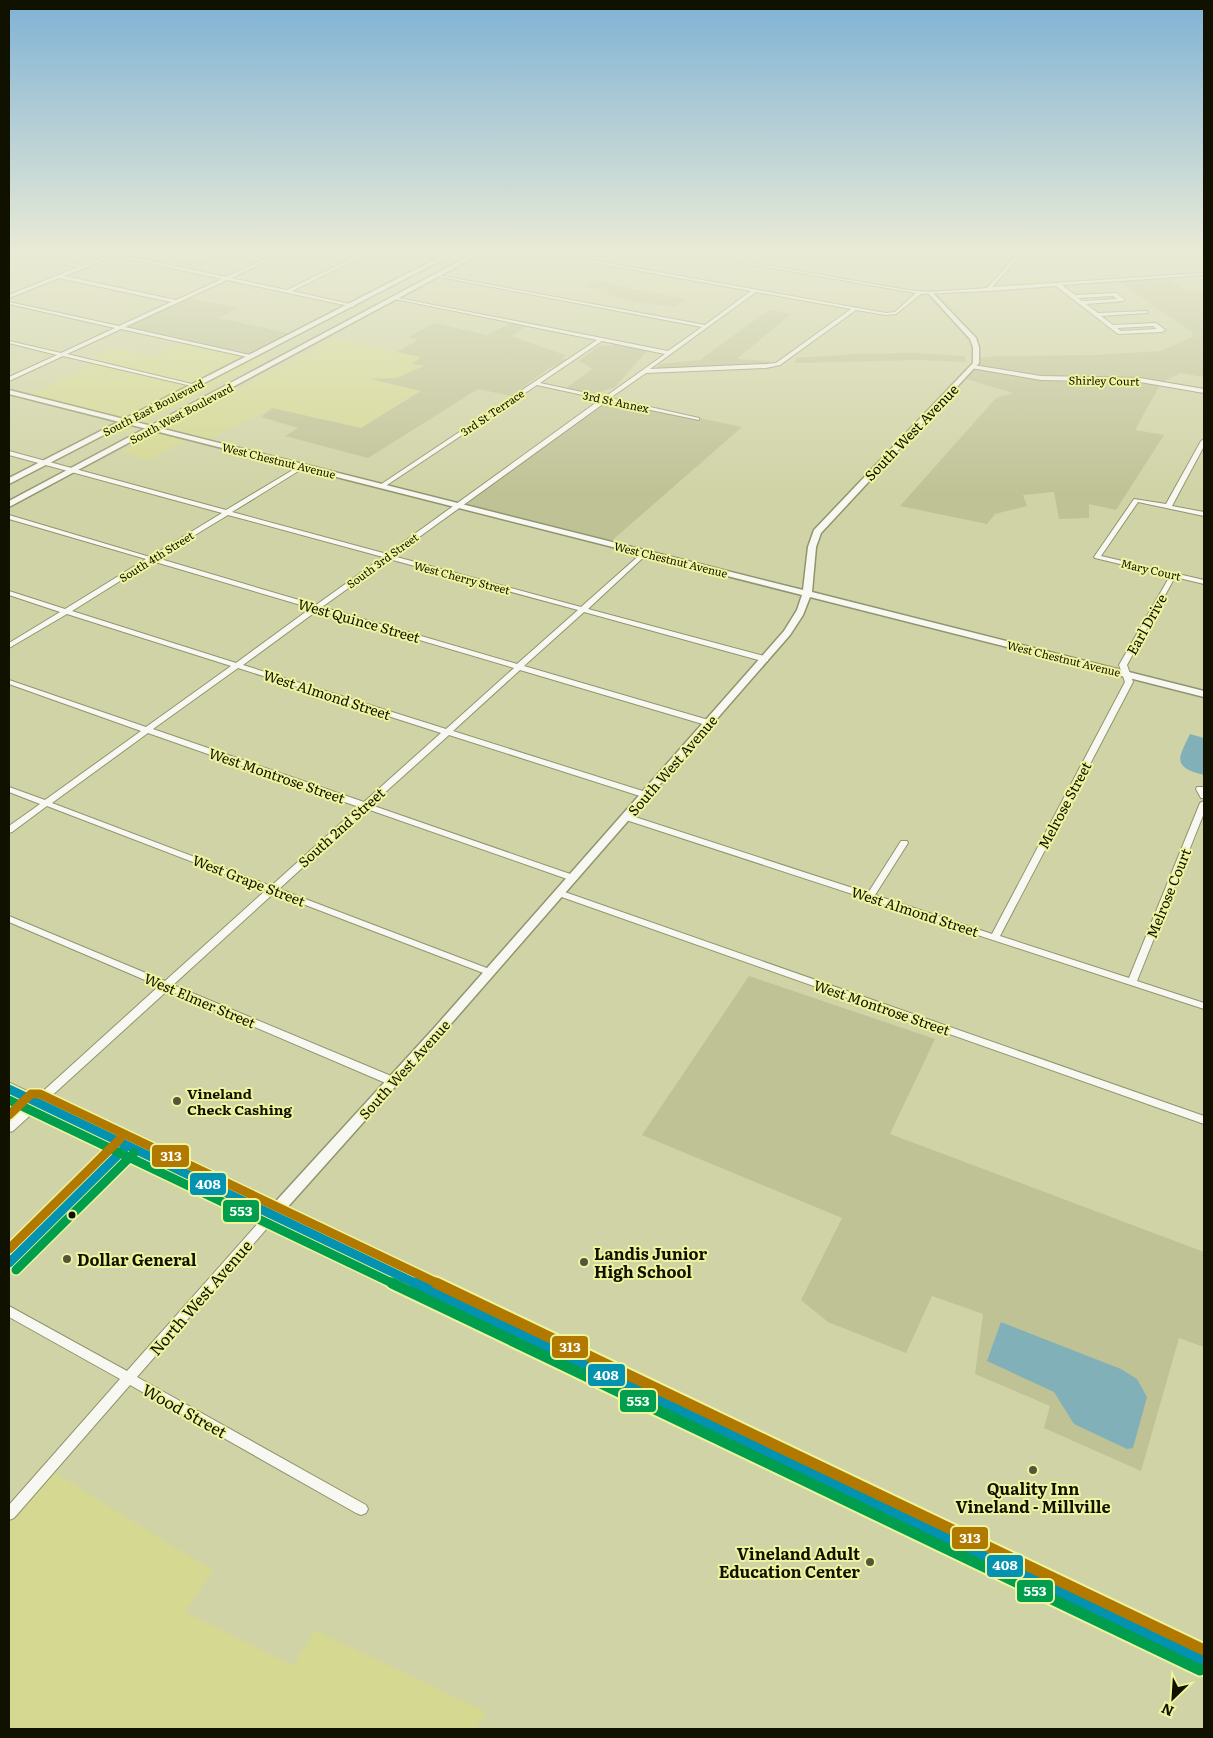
<svg xmlns="http://www.w3.org/2000/svg" width="1213" height="1738" viewBox="0 0 1213 1738" font-family="Literata,serif">
<rect width="100%" height="100%" fill="#d0d3a5"/>
<!-- built -->
<g fill="#d4d890">
<polygon points="334,338 421,357 413,363 425,366 397,378 373,379 421,390 361,428 272,408 203,442 190,438 150,460 121,452"/>
<polygon points="184,342 248,357 268,358 118,437 121,420 26,396 95,363 85,360 114,347 154,356"/>
<polygon points="49,1469 213,1571 185,1612 293,1666 315,1630 486,1712 476,1729 9,1729 9,1514"/>
</g>
<!-- green -->
<g fill="#bfc294">
<polygon points="187,250 238,250 196,268 162,261"/>
<polygon points="1166,276 1188,292 1204,290 1204,377 1180,373 1161,383 1135,430 1164,435 1116,510 1089,504 1089,518 1059,519 1054,492 1023,495 1027,506 995,514 987,524 900,506 996,398 1013,393 963,378 981,358 997,356 1096,355 1161,351 1192,337 1193,333 1117,280"/>
<polygon points="596,280 633,289 687,299 675,307 629,301 610,296 606,290 586,286"/>
<polygon points="189,298 238,308 218,318 288,333 246,354 125,328"/>
<polygon points="769,310 791,314 737,359 770,361 768,364 655,369 661,364 700,360"/>
<polygon points="434,323 487,335 509,324 525,327 511,336 565,355 562,359 570,359 548,369 511,396 478,389 368,458 285,436 298,428 261,417 272,408 361,428 421,391 370,379 397,378 424,366 412,364 421,357 397,352 418,340 409,337"/>
<polygon points="616,345 647,351 615,387 595,394 566,388 593,369 579,361 599,346"/>
<polygon points="914,353 964,356 966,362 919,360 795,363 796,358 856,354"/>
<polygon points="605,398 742,427 608,544 457,506"/>
<polygon points="749,976 935,1039 890,1134 1204,1252 1204,1347 1179,1338 1141,1471 1044,1428 1050,1406 975,1374 983,1314 932,1296 906,1353 828,1322 801,1300 842,1218 642,1135"/>
</g>
<!-- water -->
<g fill="#82b0b9">
<path d="M1190 734 1204 738V775C1173 767 1177 760 1190 734Z"/>
<polygon points="1001,1322 1121,1369 1137,1379 1147,1397 1133,1448 1127,1449 1074,1424 1054,1392 987,1361"/>
</g>
<g fill="none" stroke-linecap="round" stroke-linejoin="round">
<defs>
<g id="minor">
<path d="M285 250H291L231 278 287 290 369 250H375L292 291 354 305V307L227 280 125 327 250 355 252 356V358L121 329 67 354 196 385V387L63 356 9 381V377L57 355 9 343V341L61 353 115 328 9 304V302L119 326 171 302 59 278 9 298V295L78 267 9 253V251L82 266 120 251 122 252 119 254 226 277ZM115 256 222 279 176 300 64 276Z"/>
<path d="M524 250H535L886 313 895 312 916 293 669 250H680L907 290 930 292 987 288 1021 250H1026L992 287 1204 273V275L1062 285 1075 295 1116 293 1124 299V301L1086 304 1098 313 1147 311V313H1145L1101 316 1113 325 1156 323 1164 329 1165 330 1162 332 1118 334 1056 286 987 291 921 294 896 314 886 315 856 310 780 365 766 368 646 373 610 398 699 418V420L607 401 393 556 581 607 643 552H647V554L588 609 768 657V661H762L584 612 524 666 712 721 713 723 712 725H706L520 670 453 731 649 793 650 795 649 797H643L449 735 371 805 576 876 577 878 576 880H570L367 809 279 889 492 970 494 972 492 974H486L274 893 173 985 396 1078 397 1081 396 1084 392 1085 388 1084 168 990 13 1131 9 1132V1122L159 986 9 922V916L165 981 266 890 47 806 12 832 9 833V826L40 804 9 792V787L45 800 141 731 9 684V680L146 727 231 666 67 614 9 648V643L60 612 9 595V591L65 609 146 559 9 519V515L150 557 222 513 9 455V451L226 510 301 465H305V467L232 512 387 554 601 399 537 385 384 487H380V485L597 340 395 299H393V297L668 351 702 327 435 276 437 275 705 325 751 291ZM756 292 851 309 776 363 766 364 650 369ZM1113 296 1117 299 1082 301 1078 298ZM1153 326 1157 329 1121 331 1117 328ZM602 341 665 354 605 397 540 383ZM228 515 383 557 316 605 157 558ZM389 559 578 610 517 664 322 607ZM152 561 311 608 236 663 72 611ZM318 610 514 668 446 729 243 665ZM238 668 441 733 364 802 153 729ZM148 733 359 807 271 886 52 803Z"/>
<polygon points="973,365 1041,376 1140,378 1204,389 1204,393 1140,382 1041,380 971,368 971,366"/>
<polygon points="1204,439 1204,446 1172,506 1204,512 1204,516 1138,502 1101,556 1204,580 1204,584 1175,577 1127,665 1133,682 1000,936 1129,978 1200,803 1204,801 1204,813 1137,981 1204,1003 1204,1009 623,819 622,817 623,815 629,815 868,893 901,841 907,841 908,843 875,895 992,934 1125,682 1119,665 1170,576 1095,558 1094,557 1134,499 1166,504 1201,441"/>
<polygon points="1197,787 1203,787 1204,789 1204,798 1201,798 1196,789"/>
<polygon points="559,890 1204,1116 1204,1124 556,895 555,893 556,891"/>
<polygon points="272,1211 276,1212 278,1215 276,1218 137,1377 366,1505 368,1509 366,1513 361,1515 356,1513 130,1385 14,1518 9,1520 9,1505 120,1379 9,1317 9,1306 127,1371 268,1212"/>
</g>
<polygon id="tertiary" points="931,291 976,338 979,347 979,363 821,533 816,547 812,592 1204,691 1204,697 810,597 803,615 790,635 443,1033 277,1219 272,1221 267,1219 265,1215 267,1211 435,1027 784,631 797,610 802,595 9,394 9,390 803,590 808,547 814,530 973,363 973,347 970,339 929,294 929,292"/>
<g id="secondary">
<polygon points="453,250 461,250 9,484 9,478"/>
<polygon points="480,250 488,250 9,507 9,501"/>
</g>
<polygon id="primary" points="9,1083 1204,1648 1204,1673 9,1096"/>
</defs>
<!-- minor casing -->
<use href="#minor" stroke="#92946f" stroke-width="2"/>
<!-- tertiary casing -->
<use href="#tertiary" stroke="#92946f" stroke-width="3"/>
<!-- secondary casing -->
<use href="#secondary" stroke="#92946f" stroke-width="3"/>
<!-- primary casing -->
<use href="#primary" stroke="#92946f" stroke-width="3"/>
<!-- minor -->
<use href="#minor" fill="#f8f8f2" fill-rule="evenodd"/>
<!-- tertiary -->
<use href="#tertiary" fill="#f8f8f2" fill-rule="evenodd"/>
<!-- secondary -->
<use href="#secondary" fill="#f8f8f2" fill-rule="evenodd"/>
<!-- primary -->
<use href="#primary" fill="#f8f8f2" fill-rule="evenodd"/>
<defs>
<g id="bus-1-far1">
<polyline points="9,1089 417,1284"/>
<polyline points="9,1263 127,1146"/>
</g>
<polyline id="bus-1" points="415,1283 1204,1661"/>
<g id="bus-2-far1">
<polyline points="9,1100 394,1284"/>
<polyline points="16,1270 134,1153"/>
</g>
<polyline id="bus-2" points="392,1283 1200,1670"/>
<g id="bus-3-far1">
<polyline points="9,1115 31,1094 40,1094 439,1284"/>
<polyline points="9,1249 120,1139"/>
</g>
<polyline id="bus-3" points="436,1283 1204,1650"/>
</defs>
<!-- bus-1-far1 casing -->
<use href="#bus-1-far1" stroke="#eff49e" stroke-width="12"/>
<!-- bus-1 casing -->
<use href="#bus-1" stroke="#eff49e" stroke-width="15"/>
<!-- bus-2-far1 casing -->
<use href="#bus-2-far1" stroke="#eff49e" stroke-width="12"/>
<!-- bus-2 casing -->
<use href="#bus-2" stroke="#eff49e" stroke-width="15"/>
<!-- bus-3-far1 casing -->
<use href="#bus-3-far1" stroke="#eff49e" stroke-width="12"/>
<!-- bus-3 casing -->
<use href="#bus-3" stroke="#eff49e" stroke-width="15"/>
<!-- bus-1-far1 -->
<use href="#bus-1-far1" stroke="#0392af" stroke-width="9"/>
<!-- bus-1 -->
<use href="#bus-1" stroke="#0392af" stroke-width="11"/>
<!-- bus-2-far1 -->
<use href="#bus-2-far1" stroke="#019f4d" stroke-width="9"/>
<!-- bus-2 -->
<use href="#bus-2" stroke="#019f4d" stroke-width="11"/>
<!-- bus-3-far1 -->
<use href="#bus-3-far1" stroke="#b27900" stroke-width="9"/>
<!-- bus-3 -->
<use href="#bus-3" stroke="#b27900" stroke-width="11"/>
</g>
<!-- sky -->
<linearGradient id="sky" x2="0" y2="1"><stop stop-color="#7fb2d5"/><stop offset="0.51" stop-color="#eaebd6"/><stop offset="1" stop-color="#eaebd6" stop-opacity="0"/></linearGradient>
<rect width="1213" height="494" fill="url(#sky)"/>
<!-- markers -->
<g fill="#54553a" stroke="#eff49e" stroke-width="2">
<circle cx="177" cy="1101" r="5"/>
<circle cx="67" cy="1259" r="5"/>
<circle cx="584" cy="1262" r="5"/>
<circle cx="1033" cy="1470" r="5"/>
<circle cx="870" cy="1562" r="5"/>
</g>
<circle fill="#110" stroke="#eff49e" stroke-width="2" cx="72" cy="1215" r="4.5"/>
<g text-anchor="middle" dominant-baseline="central" stroke-width="4" stroke-linejoin="round" paint-order="stroke">
<!-- far-street labels -->
<g font-size="11" fill="#110" stroke="#eff49e">
<text transform="translate(1104 380) rotate(1)">Shirley Court</text>
<text transform="translate(616 401) rotate(12)">3rd St Annex</text>
<text transform="translate(153 407) rotate(-27)">South East Boulevard</text>
<text transform="translate(492 412) rotate(-34)">3rd St Terrace</text>
<text transform="translate(181 413) rotate(-28)">South West Boulevard</text>
<text transform="translate(279 460) rotate(14)">West Chestnut Avenue</text>
<text transform="translate(156 556) rotate(-32)">South 4th Street</text>
<text transform="translate(671 559) rotate(14)">West Chestnut Avenue</text>
<text transform="translate(382 560) rotate(-36)">South 3rd Street</text>
<text transform="translate(1151 569) rotate(13)">Mary Court</text>
<text transform="translate(462 577) rotate(15)">West Cherry Street</text>
<text transform="translate(1064 658) rotate(14)">West Chestnut Avenue</text>
</g>
<!-- street labels -->
<g font-size="14" fill="#110" stroke="#eff49e">
<text transform="translate(911 432) rotate(-46)">South West Avenue</text>
<text transform="translate(359 620) rotate(16)">West Quince Street</text>
<text transform="translate(1146 624) rotate(-61)">Earl Drive</text>
<text transform="translate(327 694) rotate(18)">West Almond Street</text>
<text transform="translate(672 765) rotate(-49)">South West Avenue</text>
<text transform="translate(277 775) rotate(19)">West Montrose Street</text>
<text transform="translate(1064 805) rotate(-62)">Melrose Street</text>
<text transform="translate(341 827) rotate(-42)">South 2nd Street</text>
<text transform="translate(249 880) rotate(21)">West Grape Street</text>
<text transform="translate(1168 893) rotate(-68)">Melrose Court</text>
<text transform="translate(915 911) rotate(18)">West Almond Street</text>
<text transform="translate(200 1000) rotate(23)">West Elmer Street</text>
<text transform="translate(882 1007) rotate(19)">West Montrose Street</text>
<text transform="translate(404 1069) rotate(-48)">South West Avenue</text>
</g>
<!-- poi labels -->
<g font-size="14" font-weight="bold" fill="#110" stroke="#eff49e" text-anchor="start">
<text x="187" y="1093">Vineland<tspan x="187" dy="16">Check Cashing</tspan></text>
</g>
<!-- near-poi labels -->
<g font-size="16" font-weight="bold" fill="#110" stroke="#eff49e" text-anchor="start">
<text x="594" y="1253">Landis Junior<tspan x="594" dy="18">High School</tspan></text>
<text x="77" y="1259">Dollar General</text>
<text x="1033" y="1488" text-anchor="middle">Quality Inn<tspan x="1033" dy="18">Vineland - Millville</tspan></text>
<text x="860" y="1553" text-anchor="end">Vineland Adult<tspan x="860" dy="18">Education Center</tspan></text>
</g>
<!-- near-street labels -->
<g font-size="16" fill="#110" stroke="#eff49e">
<text transform="translate(200 1297) rotate(-49)">North West Avenue</text>
<text transform="translate(185 1410) rotate(29)">Wood Street</text>
</g>
</g>
<g stroke="#eff49e" stroke-width="2">
<rect x="151" y="1144" width="39" height="24" rx="5" fill="#b27900"/>
<rect x="189" y="1172" width="38" height="24" rx="5" fill="#0392af"/>
<rect x="222" y="1199" width="38" height="24" rx="5" fill="#019f4d"/>
<rect x="551" y="1335" width="38" height="24" rx="5" fill="#b27900"/>
<rect x="587" y="1363" width="39" height="24" rx="5" fill="#0392af"/>
<rect x="619" y="1389" width="38" height="24" rx="5" fill="#019f4d"/>
<rect x="951" y="1526" width="38" height="24" rx="5" fill="#b27900"/>
<rect x="986" y="1554" width="38" height="24" rx="5" fill="#0392af"/>
<rect x="1016" y="1579" width="38" height="24" rx="5" fill="#019f4d"/>
</g>
<g font-size="14" text-anchor="middle" font-weight="bold" fill="#fff">
<text x="171" y="1161">313</text>
<text x="208" y="1189">408</text>
<text x="241" y="1216">553</text>
<text x="570" y="1352">313</text>
<text x="606" y="1380">408</text>
<text x="638" y="1406">553</text>
<text x="970" y="1543">313</text>
<text x="1005" y="1570">408</text>
<text x="1035" y="1596">553</text>
</g>
<!-- border -->
<rect width="1213" height="1738" fill="none" stroke="#111100" stroke-width="20"/>
<!-- north arrow -->
<g transform="translate(1173 1698) rotate(205)" stroke="#eff49e" stroke-width="4" paint-order="stroke">
<path d="M0-4L9 19L0 12L-9 19Z" fill="#111100"/>
<text y="-8" font-size="14" font-weight="bold" text-anchor="middle" fill="#111100">N</text>
</g>
</svg>
